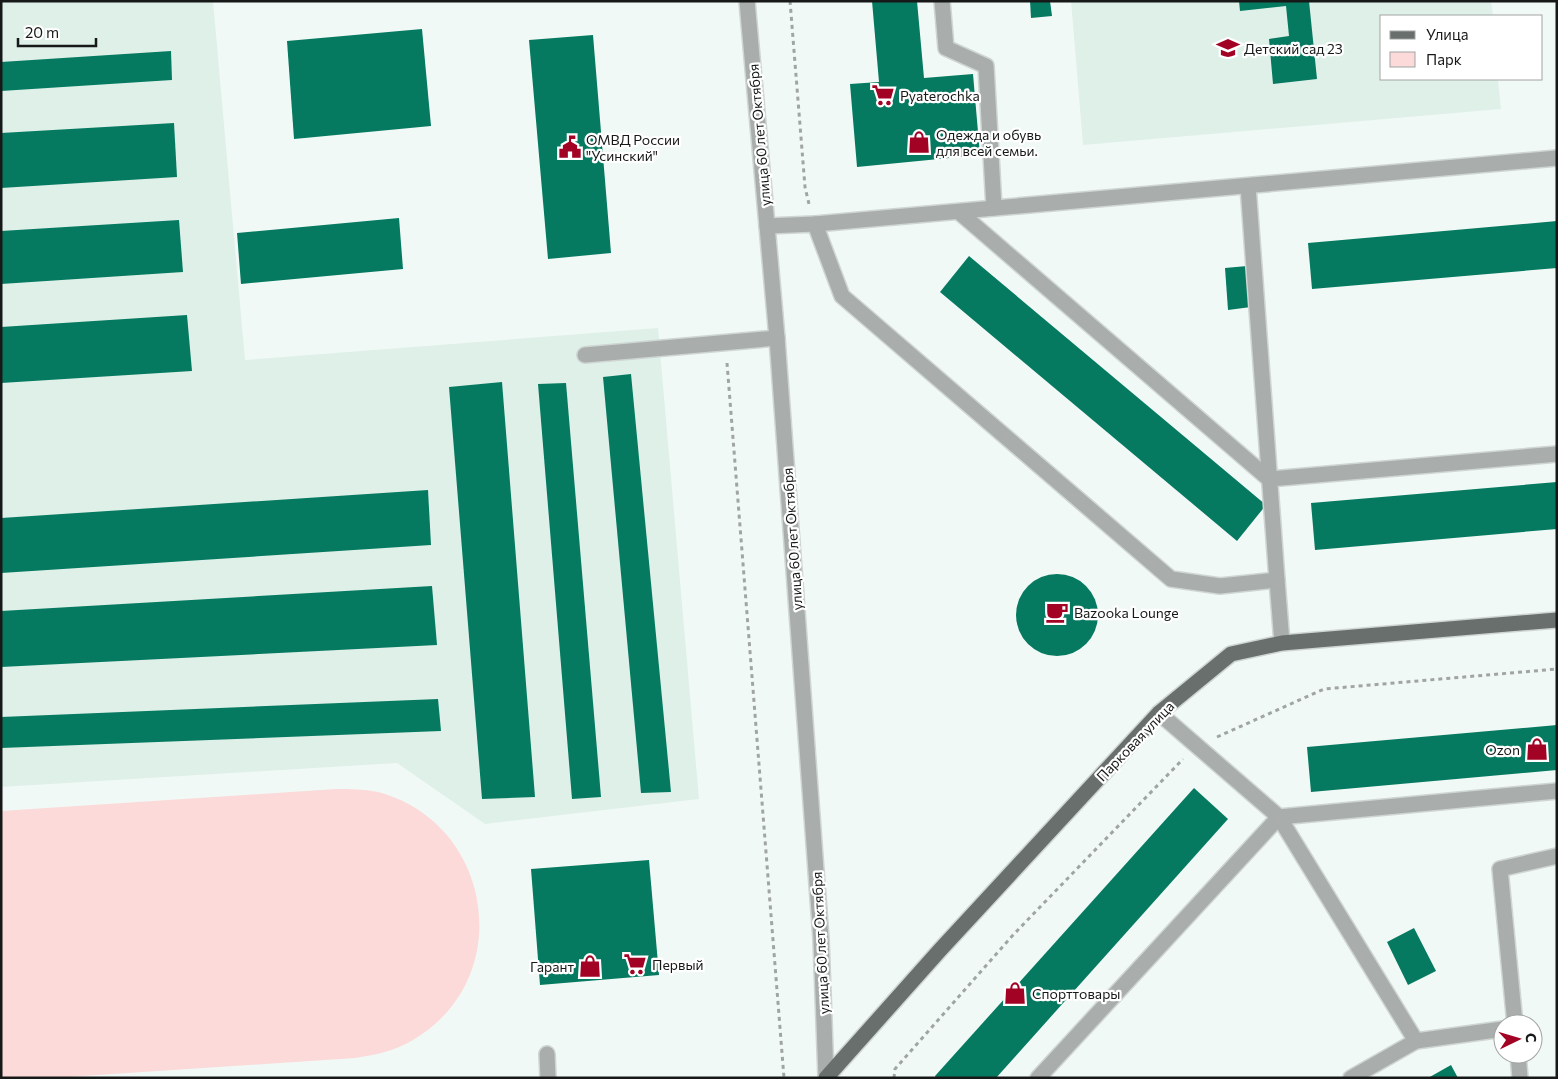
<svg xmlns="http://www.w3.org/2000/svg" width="1558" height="1079" viewBox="0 0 1558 1079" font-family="Commissioner,sans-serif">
<rect width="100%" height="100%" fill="#f1f9f6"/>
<!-- built -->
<g fill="#dff0e9">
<polygon points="1,1 213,1 245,360 658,328 699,799 485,824 397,763 1,787"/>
<polygon points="1071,1 1491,1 1493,16 1382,16 1382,79 1498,79 1501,109 1083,145"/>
</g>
<!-- green -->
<path fill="#fbdad9" d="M336 789C350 789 364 789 378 792 494 823 517 979 413 1040 395 1051 375 1055 355 1058L52 1078H1V811Z"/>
<!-- building -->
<g fill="#067a60">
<polygon points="872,1 917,1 924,78 973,74 980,155 857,167 850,84 879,82"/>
<polygon points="1030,1 1050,1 1052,16 1031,18"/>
<polygon points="1239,1 1309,1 1317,79 1273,84 1269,39 1289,36 1286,6 1240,11"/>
<polygon points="422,29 431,126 294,139 287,41"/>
<polygon points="593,35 611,253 548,259 529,40"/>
<polygon points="171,51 172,80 1,91 1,62"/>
<polygon points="174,123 177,177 1,188 1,133"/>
<polygon points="399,218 403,269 241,284 237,233"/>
<polygon points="179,220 183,272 1,284 1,231"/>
<polygon points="1557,221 1557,268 1312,289 1308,243"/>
<polygon points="969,256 1266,505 1237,541 940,292"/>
<polygon points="1247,266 1251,307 1228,310 1225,268"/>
<polygon points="187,315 192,371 1,383 1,327"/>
<polygon points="631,374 671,792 641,793 603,377"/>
<polygon points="502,382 535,797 482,799 449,387"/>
<polygon points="566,383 601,797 572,799 538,384"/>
<polygon points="1557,482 1557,529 1315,550 1311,503"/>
<polygon points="428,490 431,545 1,573 1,518"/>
<circle cx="1057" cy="615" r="41"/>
<polygon points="432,586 437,645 1,667 1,611"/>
<polygon points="438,699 441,731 1,748 1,717"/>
<polygon points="1557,725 1557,770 1311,792 1307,747"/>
<polygon points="1194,788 1228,819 996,1078 936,1078 935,1076"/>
<polygon points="649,860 659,975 540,985 531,869"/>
<polygon points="1414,928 1436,971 1408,985 1387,942"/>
<polygon points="1451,1065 1458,1078 1428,1078"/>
</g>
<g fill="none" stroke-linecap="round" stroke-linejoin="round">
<defs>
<g id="minor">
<polyline points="747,1 777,338 821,939 826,1077"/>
<polyline points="942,1 946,48 986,66 994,208"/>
<polyline points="1248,186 1277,580"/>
<polyline points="959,212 1269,479 1557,454"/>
<polyline points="815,224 1557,158"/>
<polyline points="767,226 815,224 842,296 1171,579 1220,586 1277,580 1282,643"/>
<polyline points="585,355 777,338"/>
<polyline points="1159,713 1279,817 1557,791"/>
<polyline points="1515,1024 1500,869 1557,856"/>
<polyline points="1416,1041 1503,1029"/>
<polyline points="547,1054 548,1078"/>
<polyline points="1518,1054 1520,1078"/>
<polyline points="1038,1078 1279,817 1416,1041 1351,1078"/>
</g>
<polyline id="major" points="826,1078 940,950 1159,713 1231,654 1282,643 1557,620"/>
</defs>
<!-- minor casing -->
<use href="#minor" stroke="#ced5d2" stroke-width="18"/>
<!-- major casing -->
<use href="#major" stroke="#ced5d2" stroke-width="18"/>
<!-- path -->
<g stroke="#a0a5a3" stroke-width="3" stroke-dasharray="4 4" stroke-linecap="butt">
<polyline points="790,1 805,187 809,204"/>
<polyline points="727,363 784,1078"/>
<polyline points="1217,737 1324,689 1557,669"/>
<polyline points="894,1078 895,1069 1013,935 1183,759"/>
</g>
<!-- minor -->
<use href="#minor" stroke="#a9adab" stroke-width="15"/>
<!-- major -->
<use href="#major" stroke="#696f6d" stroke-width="15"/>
</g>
<!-- icons -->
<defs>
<symbol id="school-bare" viewBox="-9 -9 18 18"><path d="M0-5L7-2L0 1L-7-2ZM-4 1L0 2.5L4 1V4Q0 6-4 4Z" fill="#a20324" stroke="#fff" stroke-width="2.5" paint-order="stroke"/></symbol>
<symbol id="supermarket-bare" viewBox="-9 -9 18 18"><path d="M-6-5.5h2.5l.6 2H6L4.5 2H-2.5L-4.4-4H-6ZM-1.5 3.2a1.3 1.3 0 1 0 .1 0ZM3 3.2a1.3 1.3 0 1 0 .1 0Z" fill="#a20324" stroke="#fff" stroke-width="2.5" paint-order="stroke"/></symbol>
<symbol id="shop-bare" viewBox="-9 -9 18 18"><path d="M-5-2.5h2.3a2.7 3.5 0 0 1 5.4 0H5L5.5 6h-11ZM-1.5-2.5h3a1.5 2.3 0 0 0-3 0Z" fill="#a20324" stroke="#fff" stroke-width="2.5" paint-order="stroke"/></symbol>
<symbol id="civic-bare" viewBox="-9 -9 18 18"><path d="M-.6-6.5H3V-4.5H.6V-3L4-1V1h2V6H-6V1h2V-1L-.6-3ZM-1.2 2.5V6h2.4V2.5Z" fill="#a20324" stroke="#fff" stroke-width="2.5" paint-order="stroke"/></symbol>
<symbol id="cafe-bare" viewBox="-9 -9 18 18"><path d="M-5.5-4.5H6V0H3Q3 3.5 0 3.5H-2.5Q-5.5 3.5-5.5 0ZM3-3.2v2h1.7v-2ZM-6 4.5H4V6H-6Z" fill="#a20324" stroke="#fff" stroke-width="2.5" paint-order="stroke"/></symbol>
</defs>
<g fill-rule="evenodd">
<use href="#school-bare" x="1212" y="32" width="32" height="32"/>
<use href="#supermarket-bare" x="867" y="79" width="32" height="32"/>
<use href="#shop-bare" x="903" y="126" width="32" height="32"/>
<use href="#civic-bare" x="554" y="131" width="32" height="32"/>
<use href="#cafe-bare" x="1041" y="596" width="32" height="32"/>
<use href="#shop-bare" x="1521" y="733" width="32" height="32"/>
<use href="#supermarket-bare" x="619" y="948" width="32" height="32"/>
<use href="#shop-bare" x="574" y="950" width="32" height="32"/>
<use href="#shop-bare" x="999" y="977" width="32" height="32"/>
</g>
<g text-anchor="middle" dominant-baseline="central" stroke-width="4.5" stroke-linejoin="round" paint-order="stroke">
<!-- poi labels -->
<g font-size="14" fill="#171918" stroke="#fff" text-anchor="start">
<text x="1244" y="48">Детский сад 23</text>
<text x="900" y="95">Pyaterochka</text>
<text x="936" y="134">Одежда и обувь<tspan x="936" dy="16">для всей семьи.</tspan></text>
<text x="586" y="139">ОМВД России<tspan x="586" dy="16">"Усинский"</tspan></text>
<text x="1074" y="612">Bazooka Lounge</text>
<text x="1520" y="749" text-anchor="end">Ozon</text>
<text x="652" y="964">Первый</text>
<text x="574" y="966" text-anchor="end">Гарант</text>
<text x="1032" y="993">Спорттовары</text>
</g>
<!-- street labels -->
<g font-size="14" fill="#171918" stroke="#fff">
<text transform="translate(759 135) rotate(-95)">улица 60 лет Октября</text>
<text transform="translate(792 539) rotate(-94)">улица 60 лет Октября</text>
<text transform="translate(1135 741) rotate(-46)">Парковая улица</text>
<text transform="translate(820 943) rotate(-93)">улица 60 лет Октября</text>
</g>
</g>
<!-- border -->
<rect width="1558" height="1079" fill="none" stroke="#171918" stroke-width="5"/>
<!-- legend -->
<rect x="1380" y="15" width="162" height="65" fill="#ffffff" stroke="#a2a3a3"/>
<rect x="1390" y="31" width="25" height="8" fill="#696f6d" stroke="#a2a3a3"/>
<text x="1426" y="40" font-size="15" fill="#171918">Улица</text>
<rect x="1390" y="52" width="25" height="15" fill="#fbdad9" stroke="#a2a3a3"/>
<text x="1426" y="65" font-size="15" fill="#171918">Парк</text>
<!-- north arrow -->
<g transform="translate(1518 1039) rotate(85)"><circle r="24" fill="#ffffff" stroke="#a2a3a3"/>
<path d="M0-4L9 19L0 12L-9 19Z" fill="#a20324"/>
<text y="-8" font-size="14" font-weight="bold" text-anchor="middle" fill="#171918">С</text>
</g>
<!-- scale -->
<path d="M18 38v8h78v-8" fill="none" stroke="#171918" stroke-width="2.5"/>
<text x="25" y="38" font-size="15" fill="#171918" stroke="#ffffff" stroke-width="4" paint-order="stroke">20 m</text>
</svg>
